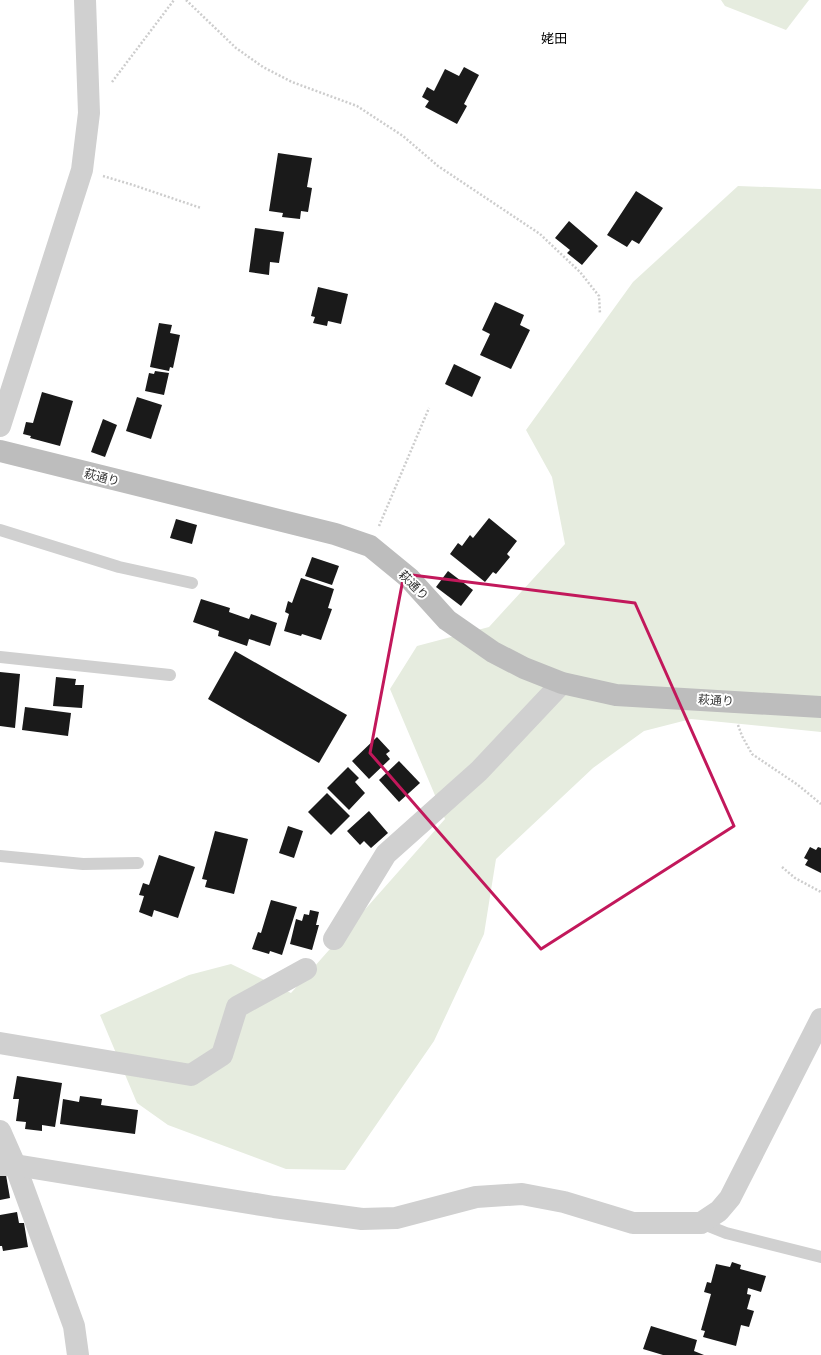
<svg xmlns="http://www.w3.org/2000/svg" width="821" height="1355" viewBox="0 0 821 1355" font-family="'Open Sans','Noto Sans JP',sans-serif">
<rect width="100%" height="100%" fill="#fff"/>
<!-- green -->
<g fill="#e6ecdf">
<polygon points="721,0 809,0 786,30 725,6"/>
<polygon points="738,186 821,189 821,732 691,719 644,731 593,768 496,859 484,934 434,1041 345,1170 286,1169 168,1125 137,1103 100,1015 189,975 231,964 291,993 445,819 390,689 417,646 489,627 565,544 552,477 526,430 633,282"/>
</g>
<!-- building -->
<g fill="#1a1a1a">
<polygon points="464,67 479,75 464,104 467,106 457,124 425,107 429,101 422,97 427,87 434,91 445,69 459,76"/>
<polygon points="278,153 312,158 307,187 312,188 308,212 301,211 300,219 282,217 283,213 269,211"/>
<polygon points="636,191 663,208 639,244 632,240 627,247 607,235"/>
<polygon points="569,221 598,246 582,265 567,253 570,250 555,238"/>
<polygon points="255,228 284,232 279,263 270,262 269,275 249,272"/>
<polygon points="318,287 348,294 341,324 328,321 327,326 313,323 315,317 311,316"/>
<polygon points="495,302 524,315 520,325 530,330 511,369 480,355 490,334 482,330"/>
<polygon points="159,323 172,325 170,333 180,335 173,368 170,367 169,371 150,367"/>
<polygon points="454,364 481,377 472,397 445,384"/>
<polygon points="155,371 169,373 164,395 145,391 149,373 154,374"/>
<polygon points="42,392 73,401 60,446 30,438 31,436 23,434 26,422 33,423"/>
<polygon points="137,397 162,405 151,439 126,431"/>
<polygon points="103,419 117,425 105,457 91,452"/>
<polygon points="489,518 517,541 507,554 510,557 496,574 493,572 485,582 450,554 458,543 462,546 470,535 473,538"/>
<polygon points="176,519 197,525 192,544 170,538"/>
<polygon points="312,557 339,566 332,585 305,576"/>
<polygon points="448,571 473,590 461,606 436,587"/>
<polygon points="301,578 334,589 328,608 332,609 321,640 302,634 301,636 284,631 289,614 285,612 288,601 292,603"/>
<polygon points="201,599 230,608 229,612 249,619 251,614 277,623 270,646 249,639 247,646 218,636 219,631 193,622"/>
<polygon points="235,651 347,715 319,763 208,699"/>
<polygon points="0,672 20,674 15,728 0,726"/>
<polygon points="56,677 76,679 75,685 84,685 82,708 53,706"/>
<polygon points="25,707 71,713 68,736 22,730"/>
<polygon points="377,737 390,751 386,754 390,759 369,779 352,761"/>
<polygon points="399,761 420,783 399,802 379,780"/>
<polygon points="348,767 359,778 355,782 365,793 349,810 327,788"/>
<polygon points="327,793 350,816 331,835 308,812"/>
<polygon points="369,811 388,833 371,848 364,841 360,845 347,831"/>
<polygon points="288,826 303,831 294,858 279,853"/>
<polygon points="215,831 248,839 234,894 205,887 207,880 202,879"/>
<polygon points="810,847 816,850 818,847 821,848 821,873 805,865 808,860 804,858"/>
<polygon points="159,855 195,867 178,918 154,910 152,917 139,912 144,896 139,895 143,883 149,885"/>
<polygon points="271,900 297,907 282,955 270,951 269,954 252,949 258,932 261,933"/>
<polygon points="310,910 319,912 316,925 319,925 312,950 290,944 296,919 302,921 304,914 309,915"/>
<polygon points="17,1076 62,1083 55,1127 42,1125 42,1131 25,1129 26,1122 16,1121 19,1099 13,1099"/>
<polygon points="80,1096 102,1099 101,1105 138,1110 135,1134 60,1124 63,1099 79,1102"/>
<polygon points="6,1175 10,1198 0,1200 0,1176"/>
<polygon points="17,1212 19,1223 24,1223 28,1247 3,1251 2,1246 0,1246 0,1215"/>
<polygon points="732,1262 741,1265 740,1269 766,1276 761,1292 748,1288 747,1294 751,1295 747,1309 754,1311 749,1327 741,1325 736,1346 703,1337 705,1331 701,1330 711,1294 704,1292 707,1282 711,1283 716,1264 730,1267"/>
<polygon points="651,1326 697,1340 694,1351 704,1355 663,1355 643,1349"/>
</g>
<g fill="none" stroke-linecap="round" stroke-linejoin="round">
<!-- path -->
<g stroke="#cdcdcd" stroke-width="2.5" stroke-dasharray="2 2" stroke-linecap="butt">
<polyline points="186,0 236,48 263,67 292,82 357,106 403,136 438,166 540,234 580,272 599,296 600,314"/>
<polyline points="112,82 174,0"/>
<polyline points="103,176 133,185 201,208"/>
<polyline points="379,526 429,408"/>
<polyline points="738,725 742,736 752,754 798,785 821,804"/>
<polyline points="782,867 795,878 821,892"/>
</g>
<!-- lane -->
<g stroke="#d0d0d0" stroke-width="12">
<polyline points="0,530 119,567 192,583"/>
<polyline points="0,657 170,675"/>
<polyline points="0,856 83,864 138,863"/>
<polyline points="701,1223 726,1233 821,1257"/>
</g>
<!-- street -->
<g stroke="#d0d0d0" stroke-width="22">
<polyline points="0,426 82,170 89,113 85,0"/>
<polyline points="334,939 386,854 479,771 562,683"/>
<polyline points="0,1043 191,1075 222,1055 237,1007 306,969"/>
<polyline points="0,1131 15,1165 74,1326 78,1355"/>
<polyline points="0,1165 15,1165 274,1207 362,1219 396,1218 476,1197 522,1194 564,1202 633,1223 701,1223 719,1211 730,1198 821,1019"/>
</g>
<!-- secondary -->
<polyline stroke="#bdbdbd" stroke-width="22" points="0,451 335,534 370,546 409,578 447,620 493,652 524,668 562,683 616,695 821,707"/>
</g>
<!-- marked area -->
<path fill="none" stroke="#c2185b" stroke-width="3" stroke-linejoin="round" d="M404 574 635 603 734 826 541 949 370 753Z"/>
<g text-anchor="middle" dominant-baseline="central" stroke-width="4" stroke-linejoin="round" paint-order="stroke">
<!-- street labels -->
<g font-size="12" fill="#333" stroke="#fff">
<text transform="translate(102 477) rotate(14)">萩通り</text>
<text transform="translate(414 585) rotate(45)">萩通り</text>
<text transform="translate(716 700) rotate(3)">萩通り</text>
</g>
<!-- neighbourhood labels -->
<g font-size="13" fill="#000" stroke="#fff">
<text x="554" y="38">姥田</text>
</g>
</g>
</svg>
